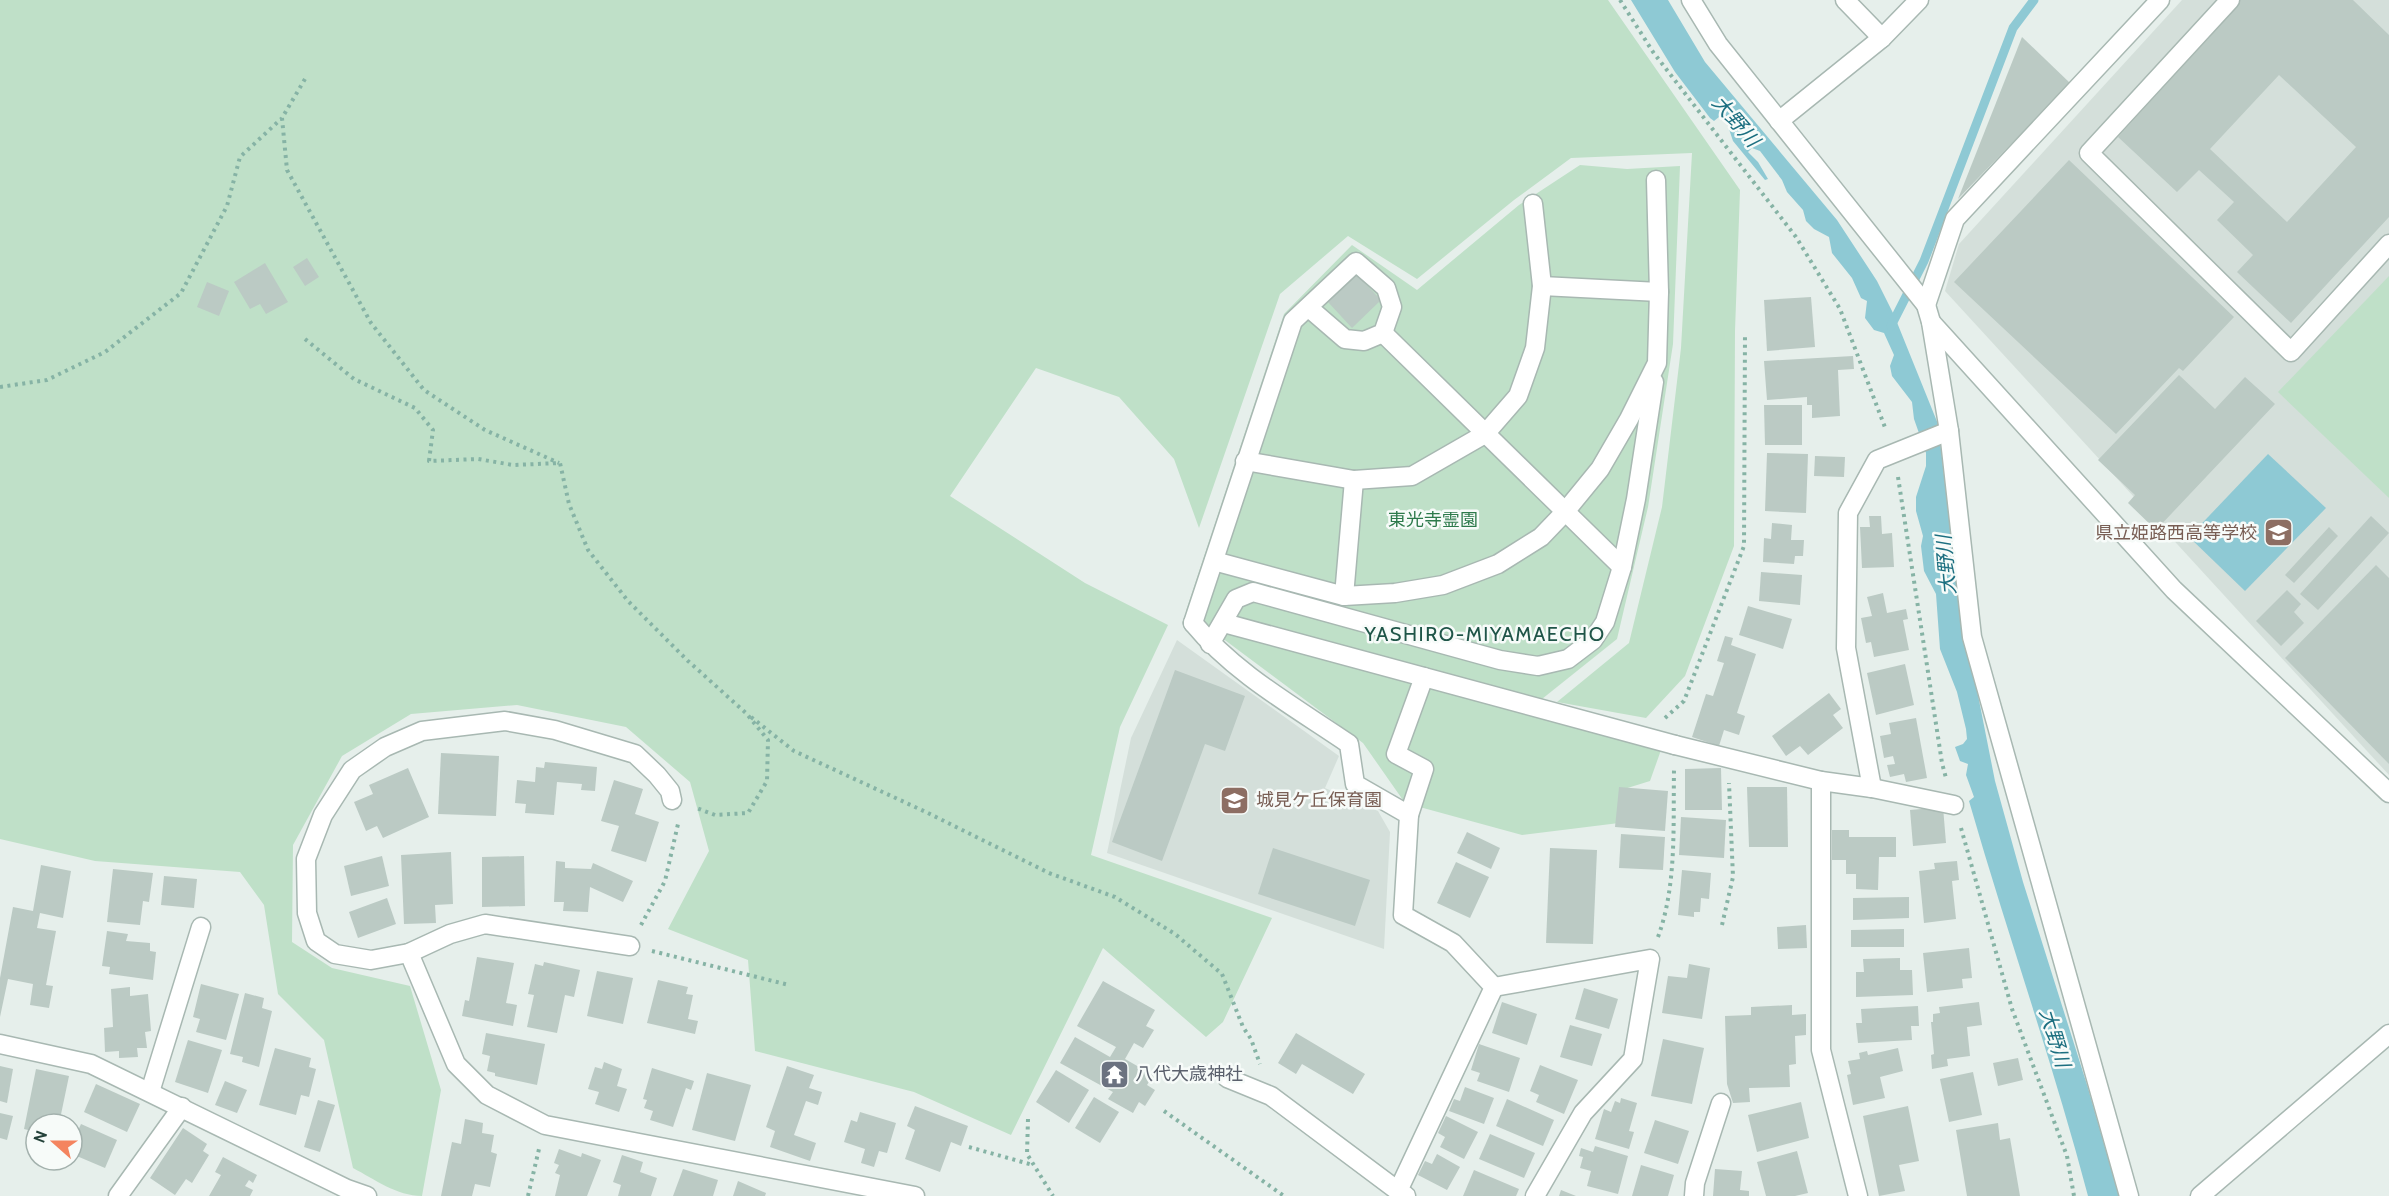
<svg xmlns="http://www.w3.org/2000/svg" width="2389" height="1196" viewBox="0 0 2389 1196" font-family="Cabin,'Noto Sans JP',sans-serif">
<rect width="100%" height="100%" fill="#e6efeb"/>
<!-- built -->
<g fill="#d4dfda">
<polygon points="2182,0 2389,0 2389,775 1945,291 1959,244"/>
<polygon points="1177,640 1339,756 1325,788 1378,811 1390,832 1384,949 1107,853 1131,738"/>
</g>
<!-- green -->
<g fill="#bfe0c8">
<path d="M0 0H1608L1740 190 1735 331 1734 546 1685 676 1646 718 1557 702 1629 643 1662 507 1681 348 1692 153 1571 158 1514 200 1417 279 1348 236 1280 294 1199 528 1174 459 1119 397 1036 368 950 496 1085 583 1168 625 1120 727 1091 855 1272 918 1223 1022 1206 1037 1103 948 1011 1135 914 1092 755 1051 748 960 668 929 709 851 690 782 626 727 517 705 411 714 342 756 293 845 292 942 332 968 410 986 441 1090 422 1196C397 1196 374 1179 353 1168L324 1040 278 994 264 905 240 872 95 861 0 839Z"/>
<polygon points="1580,165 1627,169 1680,166 1673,344 1648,507 1617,639 1537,703 1666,736 1650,781 1621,790 1619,823 1522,835 1405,803 1363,743 1186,611 1284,314 1352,245 1417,290 1519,205"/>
<polygon points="2389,276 2389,498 2278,392"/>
</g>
<!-- water -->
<g fill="#8ec9d4">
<path d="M1631 0H1668L1705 62 1837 220 1877 281 1894 315 1938 424 1958 594 1995 781 2023 882 2088 1088 2119 1196H2088C2053 1063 2007 933 1969 801L1974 797 1966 775 1968 764 1960 761 1955 747 1963 744 1967 739 1966 729 1957 692 1940 649 1936 594 1924 571 1921 546 1923 536 1916 511V497L1926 466V453L1914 419 1912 402 1892 376 1890 366 1894 355 1884 333 1874 330 1865 318 1867 301 1861 298 1852 278 1832 253 1829 237 1814 229 1806 221 1803 210 1787 192 1782 180 1760 151 1752 148 1748 152 1758 162 1768 179 1765 180 1733 141 1726 120 1719 117 1714 121 1710 118 1675 72Z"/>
<polygon points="2268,454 2326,508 2245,591 2189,537"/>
</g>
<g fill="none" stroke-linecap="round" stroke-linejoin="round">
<!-- stream -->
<polyline stroke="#8ec9d4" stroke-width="9" points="1891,326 1924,261 2013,28 2034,0"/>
</g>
<!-- building -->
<g fill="#bbcac4" fill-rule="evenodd">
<path d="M2231 0H2353L2389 35V217L2291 323 2237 272 2253 255 2217 220 2234 202 2199 170 2177 192 2118 137 2226 19 2219 12ZM2279 75 2356 147 2287 222 2210 149Z"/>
<polygon points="2022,37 2070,83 1958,199"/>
<polygon points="2069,160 2234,317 2183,371 2179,368 2116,434 1954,282"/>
<polygon points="307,258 319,277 305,286 293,267"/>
<polygon points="265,263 288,302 266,314 260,304 250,309 234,282"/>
<polygon points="1356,274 1381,300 1352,328 1328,302"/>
<polygon points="207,282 229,291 219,316 197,307"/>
<polygon points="1811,297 1815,347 1767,351 1764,300"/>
<polygon points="1853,356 1854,369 1838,370 1840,416 1812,418 1812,405 1807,405 1807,397 1767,400 1764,361"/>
<polygon points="2179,375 2215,409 2245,377 2275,404 2156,530 2128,503 2135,495 2098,460"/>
<polygon points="1764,405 1802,405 1802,445 1765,445"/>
<polygon points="1767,453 1808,454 1806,513 1765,511"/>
<polygon points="1815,456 1845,457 1844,477 1814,476"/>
<polygon points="1869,516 1881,516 1882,534 1892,533 1894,567 1862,568 1860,527 1870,527"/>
<polygon points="2371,516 2389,533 2318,610 2300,594"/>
<polygon points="1772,523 1792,525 1791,540 1804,540 1803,556 1795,556 1794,564 1763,562 1764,538 1771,539"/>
<polygon points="2329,527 2338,536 2294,583 2285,575"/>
<polygon points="2376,565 2389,578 2389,764 2285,658"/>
<polygon points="1761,572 1802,575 1800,605 1759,601"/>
<polygon points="2287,590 2301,604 2294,612 2304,623 2281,646 2256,621"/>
<polygon points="1883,593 1887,613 1906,609 1908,619 1903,620 1909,650 1874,657 1871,642 1866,643 1861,618 1872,616 1867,597"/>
<polygon points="1748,606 1792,619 1783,649 1739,635"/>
<polygon points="1725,636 1733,638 1731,645 1756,654 1737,713 1745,716 1739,735 1724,730 1719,746 1692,737 1706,694 1713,696 1724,663 1717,661"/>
<polygon points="1905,664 1914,705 1876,715 1867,673"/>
<polygon points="1175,670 1245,696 1225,751 1205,744 1162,861 1112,842"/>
<polygon points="1829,693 1841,709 1833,715 1843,728 1808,755 1800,746 1786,756 1772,736"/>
<polygon points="1916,718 1927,778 1906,782 1904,774 1890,777 1887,765 1895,764 1893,756 1884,758 1880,736 1891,734 1889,723"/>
<polygon points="441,753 499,756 496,816 438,814"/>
<polygon points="545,762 597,767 595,791 581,790 582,784 557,782 554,815 525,813 526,804 515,803 517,780 535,782 536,767 544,768"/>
<polygon points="408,768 429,817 383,838 377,826 366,831 354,802 373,794 369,785"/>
<polygon points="1721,768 1722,810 1685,810 1685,769"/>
<polygon points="614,780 643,789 635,814 659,822 646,862 611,851 619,826 601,821"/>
<polygon points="1619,787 1668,791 1665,831 1615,827"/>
<polygon points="1747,787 1787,787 1788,847 1749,847"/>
<polygon points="1943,807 1946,843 1913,846 1910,810"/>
<polygon points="1681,817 1726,820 1724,858 1679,855"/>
<polygon points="1832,830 1849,830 1849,837 1896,837 1896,857 1879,857 1878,890 1856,889 1856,874 1846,874 1846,860 1832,860"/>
<polygon points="1467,832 1500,848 1491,869 1457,853"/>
<polygon points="1621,834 1665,837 1663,870 1619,868"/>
<polygon points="1273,848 1370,880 1355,926 1258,894"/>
<polygon points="1550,848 1597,850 1593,944 1546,943"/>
<polygon points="451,852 453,904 435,905 436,923 404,924 401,855"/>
<polygon points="382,856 389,886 351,896 344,866"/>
<polygon points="524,856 525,906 482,907 482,857"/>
<polygon points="556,861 565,862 565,868 591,869 593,863 633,881 623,902 590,887 588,912 563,911 564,902 554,902"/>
<polygon points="1957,861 1959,880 1952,881 1956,919 1924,923 1919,871 1935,869 1934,863"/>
<polygon points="1456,862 1489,877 1470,918 1437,903"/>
<polygon points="41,865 71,871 63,918 40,913 37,928 56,931 46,985 53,986 49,1008 30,1005 33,984 8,979 0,1017 0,978 13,907 33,911"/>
<polygon points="113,869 153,873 149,902 143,901 140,925 107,922"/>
<polygon points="1682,870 1711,873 1709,899 1701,898 1700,912 1694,912 1694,917 1678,915"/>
<polygon points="164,876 197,879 194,908 161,905"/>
<polygon points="1909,897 1909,918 1853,920 1853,898"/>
<polygon points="387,898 396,924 358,938 349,912"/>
<polygon points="1806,925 1807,948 1778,949 1777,927"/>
<polygon points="1904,929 1904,947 1851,947 1851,930"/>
<polygon points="107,931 128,934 126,941 150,943 150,951 156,952 153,980 109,974 110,967 102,966"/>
<polygon points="1969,948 1972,978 1962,979 1963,988 1927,992 1923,953"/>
<polygon points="477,957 514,963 506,1003 517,1005 513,1026 462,1016 465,1000 469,1001"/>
<polygon points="1900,958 1900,970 1912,970 1913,995 1856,997 1856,972 1864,972 1863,959"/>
<polygon points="544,962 580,970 574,997 565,995 557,1033 527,1027 534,995 528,994 535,964 543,966"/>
<polygon points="1689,964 1710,968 1702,1019 1662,1013 1668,976 1687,978"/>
<polygon points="597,971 633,978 623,1024 587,1016"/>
<polygon points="658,980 688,987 686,994 693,995 688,1019 698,1021 695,1034 647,1023"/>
<polygon points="1103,981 1155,1010 1146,1026 1154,1030 1143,1048 1134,1043 1125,1059 1153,1075 1147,1085 1155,1090 1145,1106 1139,1102 1133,1113 1108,1099 1113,1092 1060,1063 1075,1037 1110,1057 1116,1047 1077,1026"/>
<polygon points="201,984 239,994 226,1040 196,1032 200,1019 193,1017"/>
<polygon points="130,987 130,996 148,994 151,1031 145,1032 147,1048 137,1048 138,1057 119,1058 119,1051 105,1052 104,1028 113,1027 111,989"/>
<polygon points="1584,988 1618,999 1609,1029 1575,1019"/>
<polygon points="245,993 264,998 262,1008 272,1011 259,1067 242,1062 243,1057 230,1054"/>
<polygon points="1502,1002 1537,1014 1527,1045 1492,1033"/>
<polygon points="1979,1002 1982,1025 1967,1027 1970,1056 1947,1059 1948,1066 1932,1069 1931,1055 1934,1054 1931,1022 1933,1022 1933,1014 1940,1013 1939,1007"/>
<polygon points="1792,1005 1792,1015 1806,1014 1806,1035 1795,1036 1796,1064 1789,1065 1790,1087 1749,1088 1750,1102 1733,1103 1727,1084 1725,1016 1751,1015 1751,1007"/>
<polygon points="1918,1006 1919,1026 1911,1026 1912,1040 1858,1043 1856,1023 1862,1023 1861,1009"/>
<polygon points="1570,1025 1602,1034 1592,1066 1560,1057"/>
<polygon points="486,1033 545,1044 537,1085 495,1076 495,1073 487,1071 490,1056 482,1054"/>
<polygon points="1296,1033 1365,1074 1353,1094 1302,1064 1296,1074 1278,1063"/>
<polygon points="1663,1039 1704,1048 1692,1104 1651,1096"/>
<polygon points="188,1040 222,1050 208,1093 175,1082"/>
<polygon points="1479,1044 1520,1058 1509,1092 1477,1081 1480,1073 1471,1070"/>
<polygon points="275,1048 311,1058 309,1067 316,1069 309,1097 301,1095 296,1115 259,1105"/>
<polygon points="1898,1048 1903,1071 1880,1077 1885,1098 1853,1105 1847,1075 1851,1074 1848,1061 1860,1059 1859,1053 1867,1051 1868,1055"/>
<polygon points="2018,1058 2023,1080 1998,1086 1993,1063"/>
<polygon points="604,1062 622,1069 617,1086 627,1089 619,1112 595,1104 599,1092 588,1089 595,1067 602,1069"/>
<polygon points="1540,1065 1578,1080 1564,1114 1536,1102 1539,1095 1530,1091"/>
<polygon points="0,1066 13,1069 7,1103 0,1101"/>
<polygon points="787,1066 814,1075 809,1088 822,1092 818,1105 806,1101 794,1135 816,1143 810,1161 770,1147 775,1131 766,1127"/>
<polygon points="652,1068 694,1081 691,1090 686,1088 673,1127 650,1120 653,1111 644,1108 647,1100 643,1099"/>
<polygon points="36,1069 69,1076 59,1124 36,1124 36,1132 24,1129"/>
<polygon points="1056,1070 1089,1090 1069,1123 1036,1102"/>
<polygon points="1973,1072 1982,1115 1949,1122 1940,1079"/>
<polygon points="707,1073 751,1085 735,1141 692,1130"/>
<polygon points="225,1081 247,1090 237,1113 215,1105"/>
<polygon points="96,1084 140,1104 127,1132 84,1112"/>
<polygon points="1465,1087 1494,1098 1484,1124 1449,1111 1454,1099 1460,1101"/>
<polygon points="1094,1097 1119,1112 1100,1143 1075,1128"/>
<polygon points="1621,1098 1637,1103 1629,1131 1634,1132 1629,1149 1595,1139 1604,1109 1611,1112 1615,1101 1620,1103"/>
<polygon points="1507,1099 1554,1120 1543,1146 1496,1126"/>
<polygon points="318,1100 335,1105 320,1152 304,1147"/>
<polygon points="1801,1102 1809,1138 1757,1152 1748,1115"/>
<polygon points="915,1106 968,1126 961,1146 951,1142 940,1172 905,1159 915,1130 907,1126"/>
<polygon points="1908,1106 1919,1161 1899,1165 1905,1191 1879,1196 1863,1116"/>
<polygon points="860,1112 896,1123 887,1153 879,1151 874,1167 861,1163 865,1149 844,1142 851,1120 857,1122"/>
<polygon points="0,1113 13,1116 7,1140 0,1138"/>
<polygon points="1446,1116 1478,1132 1464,1159 1440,1147 1445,1137 1438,1133"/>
<polygon points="465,1119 483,1123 482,1133 494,1135 491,1152 497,1154 490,1187 475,1184 472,1196 441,1196 452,1142 461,1144"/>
<polygon points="1655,1120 1689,1131 1678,1164 1644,1153"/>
<polygon points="1998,1123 2000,1140 2010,1138 2020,1196 1967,1196 1956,1130"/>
<polygon points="81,1124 117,1140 105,1168 72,1154 72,1144"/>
<polygon points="183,1128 207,1144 203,1151 209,1155 192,1183 186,1179 175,1195 150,1178"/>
<polygon points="1490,1134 1535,1153 1524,1178 1479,1159"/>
<polygon points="1595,1146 1628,1156 1618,1194 1587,1186 1591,1171 1580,1168 1583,1157 1579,1156 1581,1148 1593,1152"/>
<polygon points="559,1149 581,1157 582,1153 601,1160 587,1196 555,1196 560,1175 555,1173 559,1165 554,1163"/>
<polygon points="1797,1151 1808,1193 1795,1196 1766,1196 1757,1162"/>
<polygon points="1437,1154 1460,1167 1447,1190 1418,1175 1425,1161 1432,1164"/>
<polygon points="622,1155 643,1162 640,1172 657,1178 651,1196 618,1196 621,1185 613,1182"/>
<polygon points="223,1157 257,1175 253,1183 249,1180 245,1186 253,1190 250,1196 209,1196 221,1175 215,1172"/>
<polygon points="1641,1165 1674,1175 1668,1196 1632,1196"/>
<polygon points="683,1169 718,1180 713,1196 673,1196"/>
<polygon points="1715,1169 1742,1171 1740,1190 1749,1191 1749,1196 1713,1196"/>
<polygon points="1474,1170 1519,1189 1516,1196 1463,1196"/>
<polygon points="738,1181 766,1193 765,1196 733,1196"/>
<polygon points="1561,1190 1576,1196 1559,1196"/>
</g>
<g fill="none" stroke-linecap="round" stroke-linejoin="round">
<defs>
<g id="lane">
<polyline points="1845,0 1882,38"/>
<polyline points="2230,0 2089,153 2291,352 2389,244"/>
<polyline points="1779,121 1882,38 1919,0"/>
<polyline points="1542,286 1659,292"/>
<polyline points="1926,305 1955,219 2160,0"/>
<polyline points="1383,333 1622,567"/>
<polyline points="1245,461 1354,480 1412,476 1485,434 1518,396 1535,348 1542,286 1533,204"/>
<polyline points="1214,561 1344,596 1395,593 1443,585 1498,564 1541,537 1564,513 1600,469 1629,419 1657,363 1659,292 1656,180"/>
<polyline points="1344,596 1354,480"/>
<polyline points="1193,623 1293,321 1356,262 1386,288 1392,307 1383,333 1364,341 1345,339 1309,308"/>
<polyline points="1224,623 1675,745"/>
<polyline points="1210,644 1236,599 1253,592 1500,660 1538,666 1568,659 1593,640 1605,622 1622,567 1636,499 1654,382"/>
<polyline points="1409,815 1424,769 1396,754 1424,677"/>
</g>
<g id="street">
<polyline points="1691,0 1718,44 1926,305 1931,322 1949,431 1972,637 2129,1196"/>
<polyline points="1931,322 2174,590 2389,793"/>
<path d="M1193 623C1235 674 1295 707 1349 744L1355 784 1409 815 1403 915 1453 943 1494 987 1398 1191 1406 1196"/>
<polyline points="1675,745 1821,781"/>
<polyline points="1872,788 1954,805"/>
<polyline points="630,946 485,924 450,934 409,953 371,960 335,954 316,941 307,913 306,859 323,815 352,770 385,747 422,731 505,721 555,730 635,754 657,775 670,791 672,800"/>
<polyline points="409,953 456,1064 487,1095 545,1125 915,1196"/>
<polyline points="1494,987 1650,959 1633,1059 1583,1113 1535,1196"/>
<polyline points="0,1044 91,1064 347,1189 367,1196"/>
<polyline points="1227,1078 1271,1096 1398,1191"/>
<polyline points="150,1092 201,927"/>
<polyline points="118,1196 182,1107"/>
<polyline points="1694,1196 1695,1183 1721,1103"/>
<polyline points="1858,1196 1821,1050 1821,781 1872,788 1846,648 1848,513 1877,460 1949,431"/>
<polyline points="2200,1196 2389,1034"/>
</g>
</defs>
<!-- lane casing -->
<use href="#lane" stroke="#a8b8b2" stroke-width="21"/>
<!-- street casing -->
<use href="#street" stroke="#a8b8b2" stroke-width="21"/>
<!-- path -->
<g stroke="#86b3a5" stroke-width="4" stroke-dasharray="3 4.5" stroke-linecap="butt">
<polyline points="1620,0 1653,52 1796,237 1840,309 1886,430"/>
<polyline points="305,79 282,118 287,170 371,323 424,390 485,430 559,463"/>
<polyline points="305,339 354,379 415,408 433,430 429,461 478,459 513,465 560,463 569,504 588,550 628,601 688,661 746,713 768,740 767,781 748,813 715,815 694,807"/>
<polyline points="0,387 47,380 105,352 181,293 227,206 240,157 281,119"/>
<polyline points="1898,477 1942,763 1946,778"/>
<polyline points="751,717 794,751 928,813 1049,873 1115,897 1175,934 1222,974 1243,1027 1251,1039 1260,1064"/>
<polyline points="1665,718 1684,701 1744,546 1745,333"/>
<polyline points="1961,828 2012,1009 2067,1156 2074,1196"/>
<polyline points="641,925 665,881 678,824"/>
<polyline points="1722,925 1733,877 1729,783"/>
<path d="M1658 937C1677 885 1673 825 1674 770"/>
<polyline points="652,951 789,985"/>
<polyline points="1164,1111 1284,1196"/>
<polyline points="1028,1119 1027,1154 1053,1196"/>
<polyline points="969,1147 1033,1165"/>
<polyline points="528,1196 539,1149"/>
</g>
<!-- lane -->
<use href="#lane" stroke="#fff" stroke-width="18"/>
<!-- street -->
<use href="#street" stroke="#fff" stroke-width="18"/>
</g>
<!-- icons -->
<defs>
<symbol id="school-square" viewBox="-11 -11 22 22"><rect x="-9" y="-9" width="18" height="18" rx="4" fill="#8d6e63" stroke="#f7fbf9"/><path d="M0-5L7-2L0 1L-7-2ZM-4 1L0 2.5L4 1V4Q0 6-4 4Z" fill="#fff"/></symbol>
<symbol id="temple-square" viewBox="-11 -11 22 22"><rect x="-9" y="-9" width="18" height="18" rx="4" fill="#6b7280" stroke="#f7fbf9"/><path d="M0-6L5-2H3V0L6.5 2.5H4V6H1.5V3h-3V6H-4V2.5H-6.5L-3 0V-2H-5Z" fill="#fff"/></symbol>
</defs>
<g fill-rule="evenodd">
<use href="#school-square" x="2262" y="516" width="33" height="33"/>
<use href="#school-square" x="1218" y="784" width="33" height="33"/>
<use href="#temple-square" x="1098" y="1058" width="33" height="33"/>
</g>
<g text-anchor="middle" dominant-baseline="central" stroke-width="5" stroke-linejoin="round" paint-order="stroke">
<!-- park labels -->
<g font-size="18" fill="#2d7a4b" stroke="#f7fbf9">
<text x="1433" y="520">東光寺霊園</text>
</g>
<!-- education labels -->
<g font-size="18" fill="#785e54" stroke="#f7fbf9" text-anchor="end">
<text x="2257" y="533">県立姫路西高等学校</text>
<text x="1256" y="800" text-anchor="start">城見ケ丘保育園</text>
</g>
<!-- worship labels -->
<g font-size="18" fill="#5b616d" stroke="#f7fbf9" text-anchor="start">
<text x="1135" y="1074">八代大歳神社</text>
</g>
<!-- water labels -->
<g font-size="20" font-style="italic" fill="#1c6f80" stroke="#f7fbf9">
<text transform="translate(1736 121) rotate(49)">大野川</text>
<text transform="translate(1946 565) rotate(-95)">大野川</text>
<text transform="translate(2055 1038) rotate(73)">大野川</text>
</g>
<!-- neighbourhood labels -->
<g font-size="20" letter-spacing="1.5" fill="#1f5548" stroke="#f7fbf9">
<text x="1485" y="634">YASHIRO-MIYAMAECHO</text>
</g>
</g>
<!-- north arrow -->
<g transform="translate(54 1142) rotate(291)"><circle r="28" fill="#f7fbf9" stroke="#a3b1ad" stroke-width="1.5"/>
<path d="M0-4.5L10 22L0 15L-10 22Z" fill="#f4845f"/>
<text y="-9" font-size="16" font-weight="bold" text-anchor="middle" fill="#24423a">N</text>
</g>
</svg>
